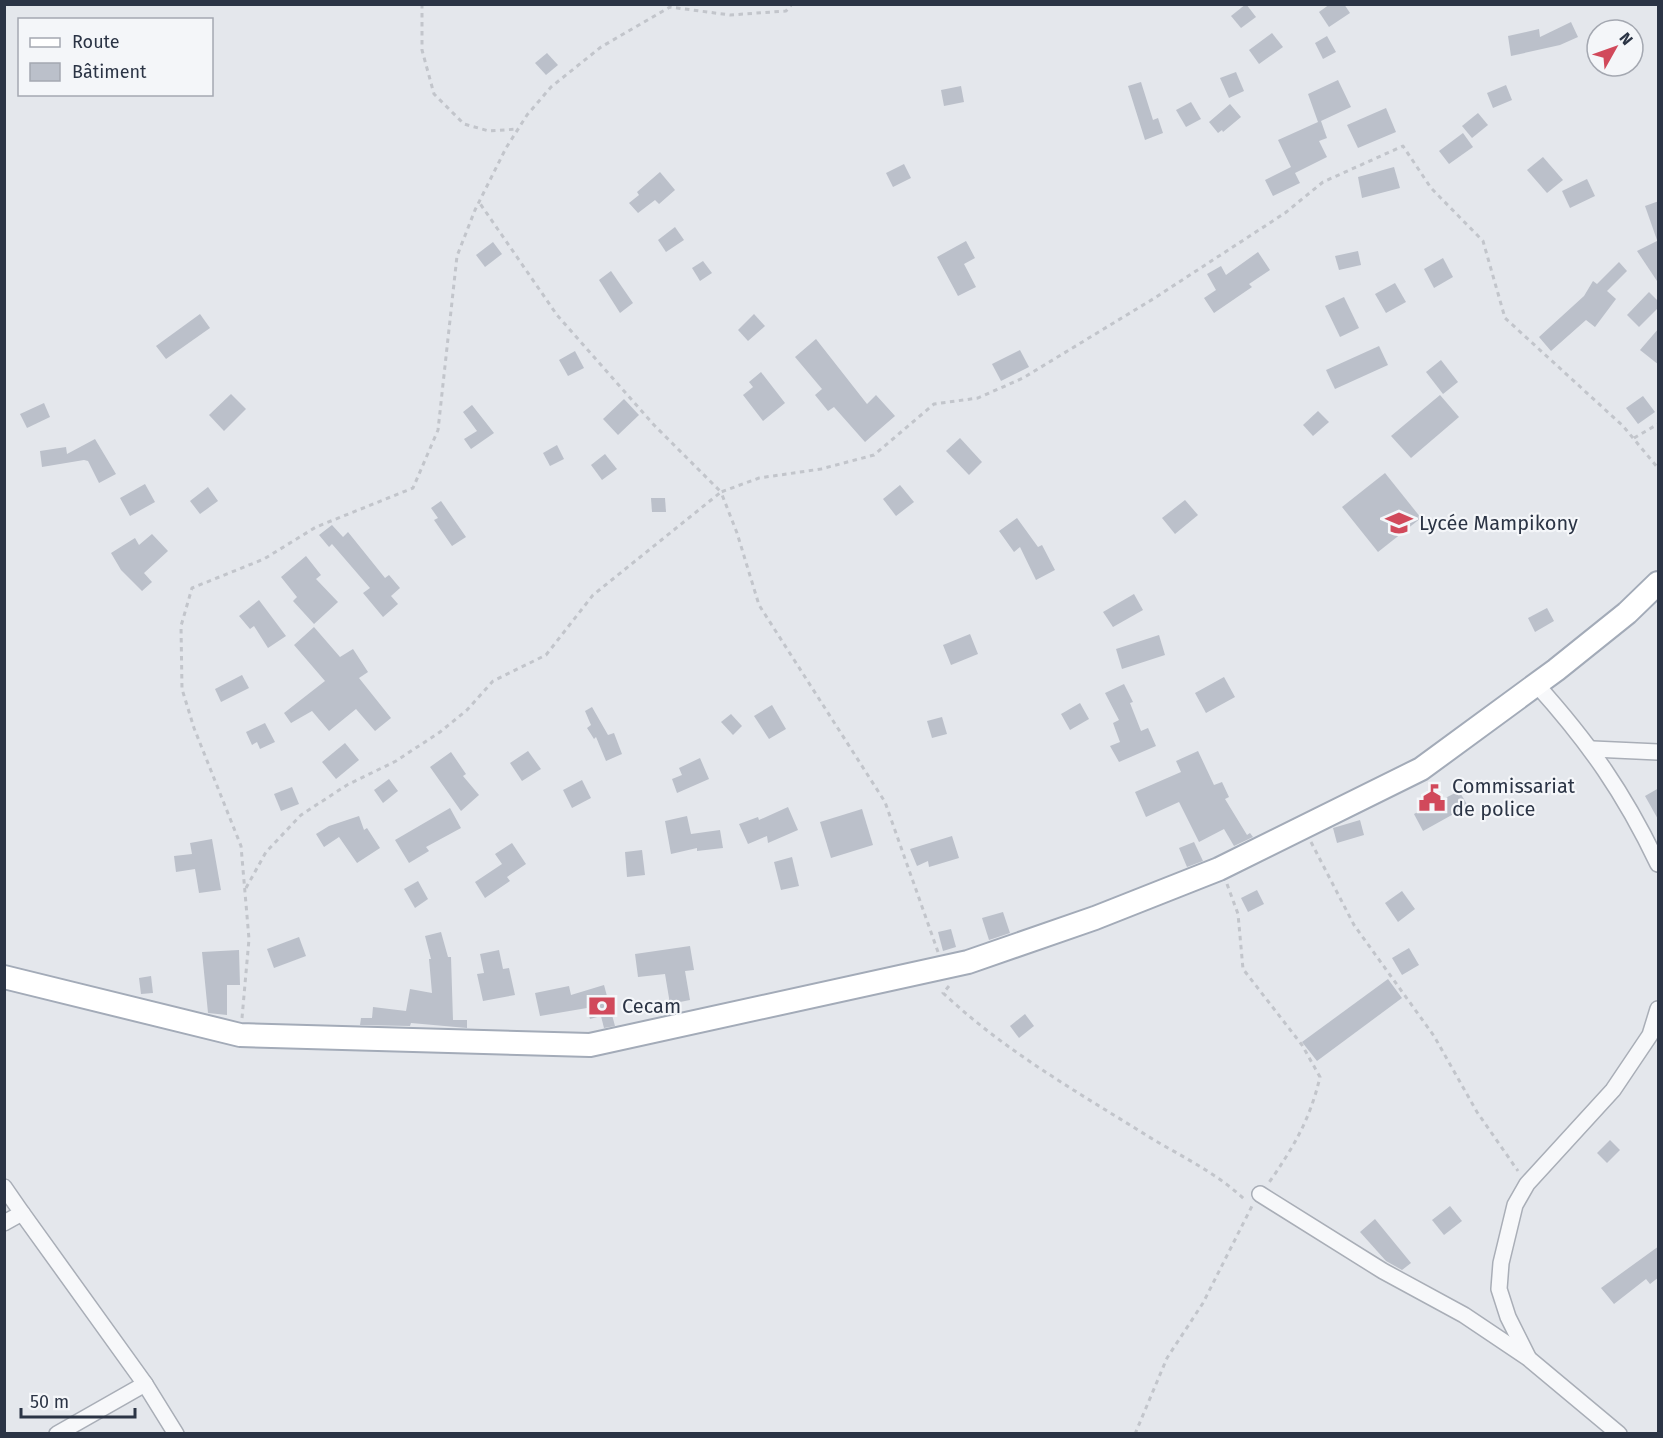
<svg xmlns="http://www.w3.org/2000/svg" width="1663" height="1438" viewBox="0 0 1663 1438" font-family="'Fira Sans',sans-serif">
<rect width="100%" height="100%" fill="#e4e7ec"/>
<!-- building -->
<g fill="#bbc0ca">
<polygon points="1246,4 1256,17 1241,28 1231,16"/>
<polygon points="1330,4 1344,4 1350,13 1329,27 1319,12"/>
<polygon points="1571,22 1578,37 1560,45 1511,56 1508,36 1539,29 1540,37"/>
<polygon points="1272,33 1283,47 1259,64 1249,50"/>
<polygon points="1327,36 1336,52 1323,59 1315,43"/>
<polygon points="547,53 558,65 546,75 535,63"/>
<polygon points="1236,72 1244,91 1229,98 1220,78"/>
<polygon points="1338,80 1351,107 1321,121 1327,138 1319,141 1327,157 1295,173 1300,183 1273,196 1265,180 1291,167 1278,140 1318,122 1308,94"/>
<polygon points="1141,82 1153,120 1158,118 1163,133 1145,140 1128,86"/>
<polygon points="1506,85 1512,100 1493,108 1487,93"/>
<polygon points="961,86 964,102 944,106 941,90"/>
<polygon points="1191,102 1201,119 1186,127 1176,110"/>
<polygon points="1230,104 1241,117 1223,132 1222,130 1218,133 1209,122"/>
<polygon points="1386,108 1396,132 1358,148 1347,125"/>
<polygon points="1478,113 1488,125 1472,138 1462,126"/>
<polygon points="1463,133 1473,147 1449,164 1439,151"/>
<polygon points="1543,157 1563,180 1547,193 1527,170"/>
<polygon points="904,164 911,178 893,187 886,173"/>
<polygon points="1394,167 1400,188 1362,198 1358,177"/>
<polygon points="660,172 675,190 659,204 655,200 638,213 629,203 639,195 637,192"/>
<polygon points="1587,179 1595,196 1570,208 1562,191"/>
<polygon points="1659,201 1659,240 1657,240 1645,206"/>
<polygon points="675,227 684,240 666,252 658,240"/>
<polygon points="1659,240 1659,284 1637,251"/>
<polygon points="966,241 975,258 964,264 976,287 958,296 937,257"/>
<polygon points="493,242 502,254 485,267 476,255"/>
<polygon points="1358,251 1361,265 1339,270 1335,256"/>
<polygon points="1258,252 1270,270 1249,284 1252,287 1214,313 1204,298 1216,290 1207,274 1221,266 1226,275"/>
<polygon points="1443,258 1453,277 1434,288 1424,269"/>
<polygon points="703,261 712,273 700,281 692,268"/>
<polygon points="1619,262 1627,271 1607,291 1616,299 1595,327 1586,320 1551,351 1539,337 1584,296 1593,281 1597,284"/>
<polygon points="611,271 633,303 620,313 599,280"/>
<polygon points="1395,283 1406,302 1386,313 1375,294"/>
<polygon points="1649,292 1659,302 1659,307 1639,327 1627,315"/>
<polygon points="1344,297 1359,328 1340,337 1325,306"/>
<polygon points="200,314 210,328 166,359 156,346"/>
<polygon points="754,314 765,326 748,341 738,330"/>
<polygon points="1659,328 1659,365 1640,350"/>
<polygon points="816,339 867,404 876,395 895,416 865,442 834,407 828,411 815,395 822,389 795,357"/>
<polygon points="1379,346 1388,365 1335,389 1326,370"/>
<polygon points="1020,350 1029,367 1001,381 992,364"/>
<polygon points="575,351 584,368 568,376 559,360"/>
<polygon points="1441,360 1458,382 1443,394 1426,372"/>
<polygon points="761,372 785,403 763,421 743,395 753,387 749,382"/>
<polygon points="231,394 246,409 224,431 209,415"/>
<polygon points="1440,395 1459,417 1411,458 1391,436"/>
<polygon points="1643,396 1655,412 1638,424 1626,408"/>
<polygon points="624,399 639,415 618,435 603,419"/>
<polygon points="44,403 50,417 27,428 20,414"/>
<polygon points="472,405 494,433 471,449 464,439 477,431 463,412"/>
<polygon points="1318,411 1329,422 1313,436 1303,425"/>
<polygon points="960,438 982,462 969,475 946,451"/>
<polygon points="95,439 116,474 99,483 88,461 84,460 42,467 40,451 66,447 67,454"/>
<polygon points="557,445 564,459 550,466 543,453"/>
<polygon points="605,454 617,469 602,480 591,465"/>
<polygon points="1385,473 1421,518 1378,552 1342,507"/>
<polygon points="145,484 155,502 130,516 120,498"/>
<polygon points="900,485 914,502 896,516 883,499"/>
<polygon points="208,487 218,501 200,514 190,501"/>
<polygon points="651,498 665,498 666,512 652,512"/>
<polygon points="1185,500 1198,515 1175,534 1162,518"/>
<polygon points="441,501 466,537 452,546 434,520 438,518 431,508"/>
<polygon points="1017,518 1038,547 1042,545 1055,570 1036,580 1020,547 1014,552 999,531"/>
<polygon points="332,525 343,537 348,532 385,578 389,575 400,588 391,596 398,604 383,617 363,593 370,588 332,544 329,547 319,535"/>
<polygon points="152,534 168,551 144,573 152,582 142,591 121,570 111,553 135,538 139,545"/>
<polygon points="306,556 321,575 316,579 338,602 314,624 293,601 297,597 281,577"/>
<polygon points="1134,594 1143,610 1113,627 1103,612"/>
<polygon points="259,600 286,636 268,648 254,626 250,629 239,616"/>
<polygon points="1547,608 1554,621 1535,632 1528,618"/>
<polygon points="314,627 340,657 353,649 368,672 359,678 391,718 375,731 356,709 329,731 312,711 291,723 284,713 325,681 294,645"/>
<polygon points="970,634 978,654 951,665 943,645"/>
<polygon points="1159,635 1165,655 1122,669 1116,649"/>
<polygon points="242,675 249,688 221,702 215,689"/>
<polygon points="1224,677 1235,697 1206,713 1195,693"/>
<polygon points="1124,684 1133,702 1130,703 1141,731 1148,728 1156,746 1119,762 1110,746 1120,742 1113,723 1119,720 1105,693"/>
<polygon points="1080,703 1089,719 1070,730 1061,714"/>
<polygon points="772,705 786,729 769,739 754,716"/>
<polygon points="592,707 608,735 614,733 622,754 606,761 596,737 594,739 587,728 591,725 585,711"/>
<polygon points="731,714 742,726 733,735 721,722"/>
<polygon points="942,717 947,734 932,738 927,721"/>
<polygon points="265,723 275,742 260,749 257,742 252,745 246,732"/>
<polygon points="345,743 359,760 336,779 322,762"/>
<polygon points="528,751 541,769 522,781 510,763"/>
<polygon points="1198,751 1214,785 1222,782 1229,797 1225,799 1247,835 1250,833 1253,837 1234,846 1224,829 1199,842 1179,802 1146,817 1135,792 1181,772 1176,761"/>
<polygon points="451,752 466,774 463,776 479,795 461,811 430,767"/>
<polygon points="700,758 709,779 677,793 672,779 682,775 679,768"/>
<polygon points="389,779 398,791 383,803 374,790"/>
<polygon points="582,780 591,798 572,808 563,790"/>
<polygon points="292,787 299,804 281,811 274,794"/>
<polygon points="1659,788 1659,821 1645,796"/>
<polygon points="1459,791 1468,806 1423,831 1414,814"/>
<polygon points="788,807 798,830 768,843 767,836 748,844 739,824 758,817 759,820"/>
<polygon points="450,808 461,828 426,847 429,851 409,863 395,840"/>
<polygon points="862,809 873,845 831,858 820,822"/>
<polygon points="359,816 364,830 367,828 380,848 357,863 339,837 324,847 316,834 329,826"/>
<polygon points="687,816 691,834 720,830 723,848 697,851 697,848 671,854 665,821"/>
<polygon points="1360,820 1364,835 1337,843 1333,828"/>
<polygon points="952,836 959,858 929,867 928,861 917,866 910,849"/>
<polygon points="212,839 221,890 199,893 195,869 176,872 174,856 192,854 190,843"/>
<polygon points="1194,842 1203,861 1187,867 1179,848"/>
<polygon points="512,843 526,864 507,877 510,881 485,898 475,882 502,864 495,854"/>
<polygon points="642,850 645,875 627,877 625,852"/>
<polygon points="792,857 799,886 781,890 774,862"/>
<polygon points="418,881 428,899 415,908 404,889"/>
<polygon points="1257,890 1264,904 1248,912 1241,898"/>
<polygon points="1402,891 1415,909 1398,922 1385,903"/>
<polygon points="1003,912 1010,933 989,940 982,918"/>
<polygon points="951,929 956,947 943,951 938,932"/>
<polygon points="441,932 448,957 451,957 453,1020 467,1020 467,1028 411,1023 410,1026 360,1025 361,1018 372,1018 373,1007 406,1011 410,989 432,993 429,959 431,959 425,936"/>
<polygon points="299,937 306,956 274,968 267,949"/>
<polygon points="690,946 694,970 685,971 690,1000 670,1004 665,974 638,977 635,954"/>
<polygon points="1409,948 1419,965 1402,975 1392,958"/>
<polygon points="239,950 240,985 227,985 227,1015 208,1013 202,952"/>
<polygon points="499,950 503,969 509,968 515,995 483,1001 477,974 484,973 480,954"/>
<polygon points="151,976 153,993 141,994 139,978"/>
<polygon points="1388,979 1402,998 1317,1061 1302,1042"/>
<polygon points="604,985 615,1026 604,1028 601,1016 590,1019 587,1008 540,1016 535,993 569,986 571,995"/>
<polygon points="1025,1014 1034,1026 1019,1038 1010,1026"/>
<polygon points="1610,1140 1620,1150 1607,1163 1597,1153"/>
<polygon points="1450,1206 1462,1221 1444,1235 1432,1220"/>
<polygon points="1375,1219 1411,1263 1402,1270 1386,1261 1360,1232"/>
<polygon points="1659,1246 1659,1277 1650,1284 1646,1279 1614,1304 1601,1288"/>
</g>
<g fill="none" stroke-linecap="round" stroke-linejoin="round">
<defs>
<g id="minor">
<path d="M1536 684C1590 744 1624 793 1658 864"/>
<polyline points="1593,749 1658,752"/>
<polyline points="4,1187 22,1213 4,1223"/>
<polyline points="1260,1194 1383,1271 1464,1315 1528,1358 1619,1434"/>
<polyline points="22,1213 145,1384 176,1434"/>
<polyline points="1528,1357 1508,1317 1499,1289 1501,1263 1515,1205 1527,1184 1613,1090 1650,1035 1658,1009"/>
<polyline points="57,1434 145,1384"/>
</g>
<polyline id="primary" points="4,977 240,1035 590,1045 968,962 1095,918 1219,869 1421,769 1556,670 1627,613 1658,583"/>
</defs>
<!-- minor casing -->
<use href="#minor" stroke="#a9aeb7" stroke-width="18"/>
<!-- primary casing -->
<use href="#primary" stroke="#a3abb8" stroke-width="26"/>
<!-- path -->
<g stroke="#c2c5cb" stroke-width="3" stroke-dasharray="4.5 4.5" stroke-linecap="butt">
<polyline points="422,4 422,50 434,94 464,124 489,131 518,129"/>
<polyline points="1634,438 1658,424"/>
<polyline points="1311,842 1354,925 1434,1036 1477,1112 1518,1171"/>
<path d="M1227 884 1238 914 1243 969 1302 1045 1320 1077C1310 1120 1293 1148 1268 1184"/>
<polyline points="246,888 266,852 301,815 347,785 396,761 440,732 467,710 493,681 546,655 593,595 721,492 654,425 557,315 479,202"/>
<polyline points="938,952 885,802 759,605 737,533 721,492 759,478 821,469 874,455 934,404 978,398 1023,378 1153,299 1285,213 1323,182 1403,146 1431,188 1483,241 1505,318 1623,426 1658,468"/>
<path d="M949 986 943 993C1007 1053 1081 1094 1154 1140 1185 1158 1221 1176 1246 1201"/>
<polyline points="242,1018 249,939 241,846 194,728 182,689 181,626 192,588 264,559 316,527 413,488 438,430 457,256 475,210 506,148 527,115 551,87 601,47 670,7 730,15 786,11 792,4"/>
<polyline points="1135,1434 1167,1358 1203,1303 1252,1206"/>
</g>
<!-- minor -->
<use href="#minor" stroke="#f7f8fa" stroke-width="15"/>
<!-- primary -->
<use href="#primary" stroke="#fff" stroke-width="22"/>
</g>
<!-- icons -->
<defs>
<symbol id="school-bare" viewBox="-9 -9 18 18"><path d="M0-5L7-2L0 1L-7-2ZM-4 1L0 2.5L4 1V4Q0 6-4 4Z" fill="#d1495b" stroke="#f4f6f9" stroke-width="2.5" paint-order="stroke"/></symbol>
<symbol id="civic-bare" viewBox="-9 -9 18 18"><path d="M-.6-6.5H3V-4.5H.6V-3L4-1V1h2V6H-6V1h2V-1L-.6-3ZM-1.2 2.5V6h2.4V2.5Z" fill="#d1495b" stroke="#f4f6f9" stroke-width="2.5" paint-order="stroke"/></symbol>
<symbol id="bank-bare" viewBox="-9 -9 18 18"><path d="M-6-4H6V4H-6ZM0-2.3a2.3 2.3 0 1 0 0 4.6a2.3 2.3 0 1 0 0-4.6Z" fill="#d1495b" stroke="#f4f6f9" stroke-width="2.5" paint-order="stroke"/></symbol>
</defs>
<g fill-rule="evenodd">
<use href="#school-bare" x="1380" y="504" width="38" height="38"/>
<use href="#civic-bare" x="1413" y="779" width="38" height="38"/>
<use href="#bank-bare" x="583" y="987" width="38" height="38"/>
</g>
<g text-anchor="middle" dominant-baseline="central" stroke-width="4.5" stroke-linejoin="round" paint-order="stroke">
<!-- poi labels -->
<g font-size="20" fill="#2b3445" stroke="#f4f6f9" text-anchor="start">
<text x="1419" y="523">Lycée Mampikony</text>
<text x="1452" y="786">Commissariat<tspan x="1452" dy="23">de police</tspan></text>
<text x="622" y="1006">Cecam</text>
</g>
</g>
<!-- border -->
<rect width="1663" height="1438" fill="none" stroke="#2b3445" stroke-width="12"/>
<!-- legend -->
<rect x="18" y="18" width="195" height="78" fill="#f4f6f9" stroke="#a4a8b1" stroke-width="1.5"/>
<rect x="30" y="38" width="30" height="9" fill="#ffffff" stroke="#a4a8b1" stroke-width="1.5"/>
<text x="72" y="48" font-size="18" fill="#2b3445">Route</text>
<rect x="30" y="63" width="30" height="18" fill="#bbc0ca" stroke="#a4a8b1" stroke-width="1.5"/>
<text x="72" y="78" font-size="18" fill="#2b3445">Bâtiment</text>
<!-- north arrow -->
<g transform="translate(1615 48) rotate(50)"><circle r="28" fill="#f4f6f9" stroke="#a4a8b1" stroke-width="1.5"/>
<path d="M0-4.5L10 22L0 15L-10 22Z" fill="#d1495b"/>
<text y="-9" font-size="16" font-weight="bold" text-anchor="middle" fill="#2b3445">N</text>
</g>
<!-- scale -->
<path d="M21 1408v9h114v-9" fill="none" stroke="#2b3445" stroke-width="3"/>
<text x="30" y="1408" font-size="18" fill="#2b3445" stroke="#f4f6f9" stroke-width="4.5" paint-order="stroke">50 m</text>
</svg>
